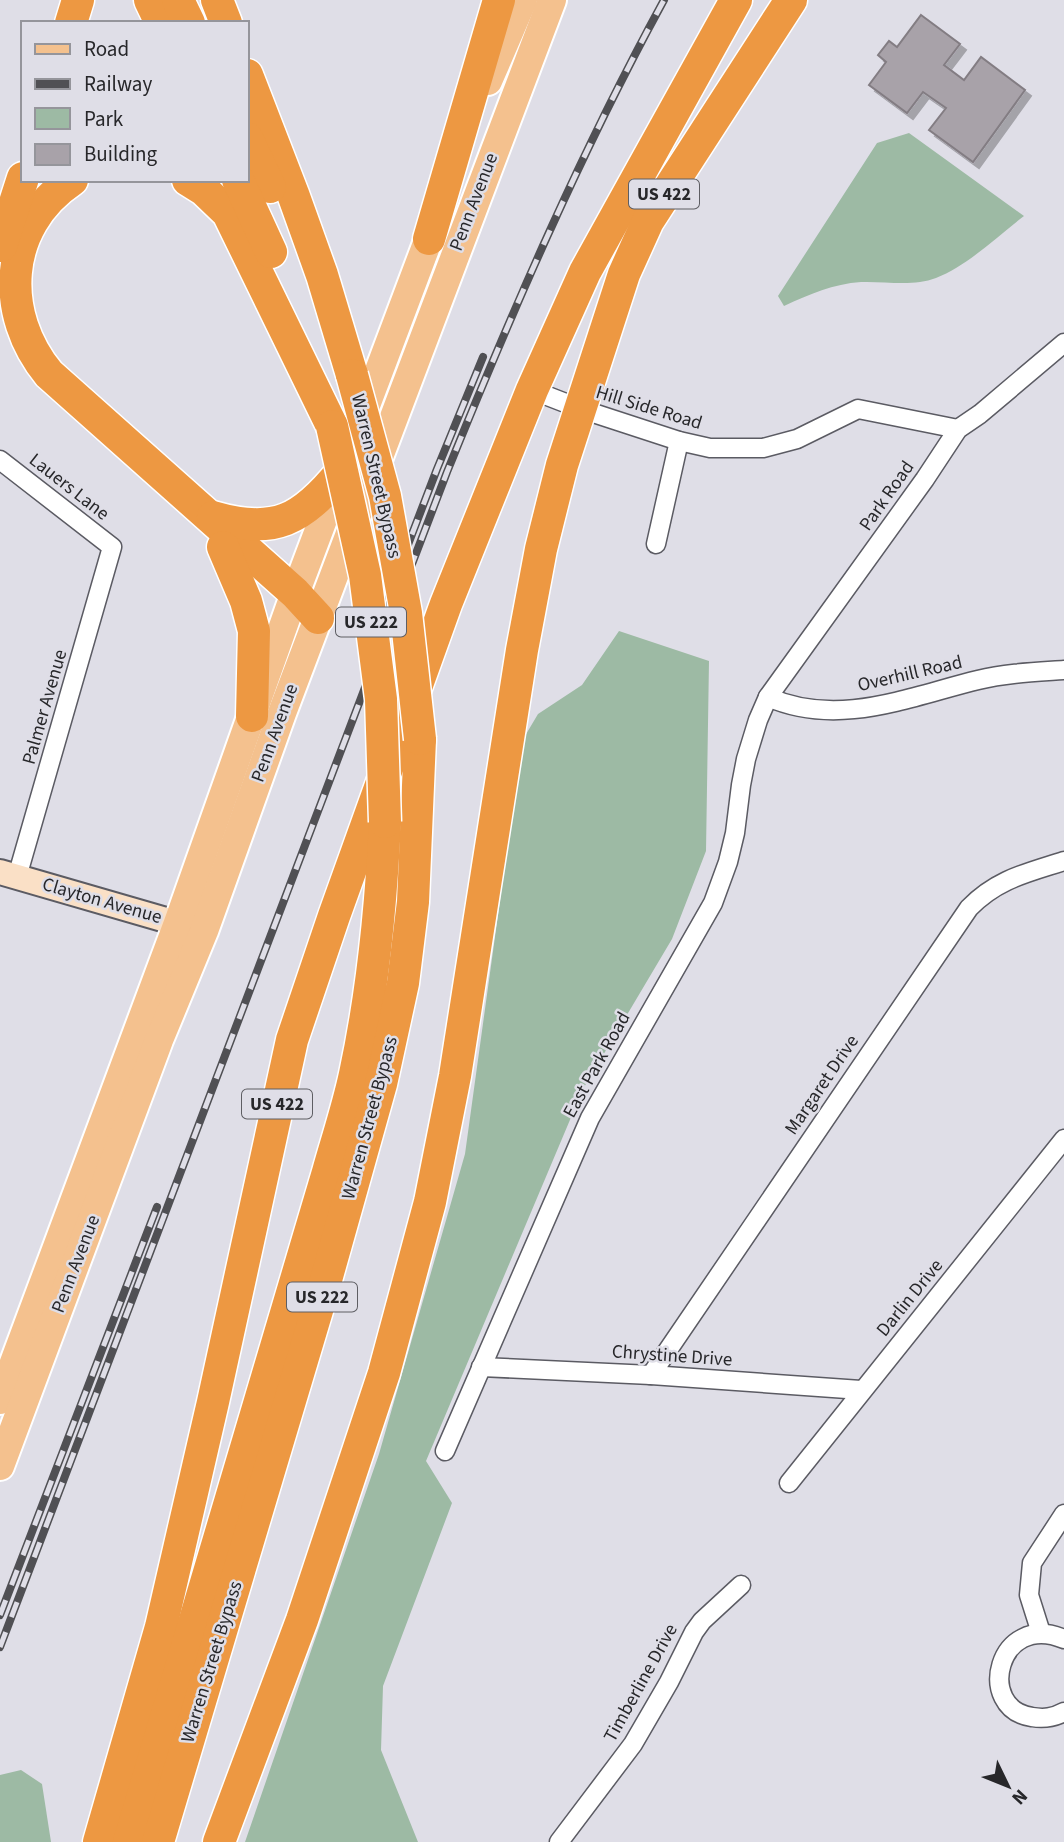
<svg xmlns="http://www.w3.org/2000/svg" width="1064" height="1842" viewBox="0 0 1064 1842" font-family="'Source Sans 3',sans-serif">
<defs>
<filter id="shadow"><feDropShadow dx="6" dy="6" stdDeviation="0" flood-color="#0004"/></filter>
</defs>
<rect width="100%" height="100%" fill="#dfdee7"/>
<!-- green -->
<g fill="#9dbaa4">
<path d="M909 133 1024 216C998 236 967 266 936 278 913 287 885 281 861 282 833 284 810 294 784 306L778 296 877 143Z"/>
<polygon points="619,631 709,661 706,851 672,939 583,1089 426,1461 452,1503 383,1686 381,1750 418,1842 245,1842 379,1454 465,1154 522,741 538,714 582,685"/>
<polygon points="21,1770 42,1784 51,1842 0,1842 0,1775"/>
</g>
<!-- building -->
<polygon fill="#a8a2a9" stroke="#837d83" stroke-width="2" filter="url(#shadow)" points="921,15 960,44 944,65 964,80 981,57 1025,90 973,162 929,130 946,108 923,92 907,113 869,85 886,62 878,55 889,41 897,47"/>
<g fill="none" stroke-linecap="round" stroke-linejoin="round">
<defs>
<g id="street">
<polyline points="532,390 581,409 679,441 710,448 763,448 797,439 858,409 958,429"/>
<polyline points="0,460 112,547 17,877"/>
<polyline points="656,544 679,441"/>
<path d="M768 697C838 728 908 697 978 680 1007 673 1035 672 1064 670"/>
<polyline points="481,1367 651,1375 861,1390"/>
<path d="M651 1375 969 908C997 879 1027 873 1064 861"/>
<polyline points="445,1451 590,1118 713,903 728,862 735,833 741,785 746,759 758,720 768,697 925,479 958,429 980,414 1064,343"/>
<polyline points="789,1483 1064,1139"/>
<polyline points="1041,1633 1029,1595 1032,1563 1064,1514"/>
<path d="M1064 1639C997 1611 975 1709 1032 1717 1044 1719 1053 1718 1064 1712"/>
<polyline points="559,1842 633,1744 669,1682 694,1632 702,1621 741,1585"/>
</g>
<polyline id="secondary" points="0,872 197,929"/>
<g id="primary">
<polyline points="488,81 523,0"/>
<polyline points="0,1400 178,923 290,607 437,217"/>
<polyline points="0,1466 159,1040 204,931 282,713 552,0"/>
</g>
<g id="highway">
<polyline points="150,0 161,23"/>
<polyline points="178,0 189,23"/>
<polyline points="217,0 226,23"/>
<polyline points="71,23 78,0"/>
<polyline points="247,75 293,194 322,275 352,375"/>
<polyline points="247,138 270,187"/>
<path d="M72 180C2 227 0 315 49 374L295 593 318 618"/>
<polyline points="188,180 204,190 228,213 332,426"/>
<polyline points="238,180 271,252"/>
<polyline points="429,239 499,0"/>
<polyline points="1,246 23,178"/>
<path d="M213 517C275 535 302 520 341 472"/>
<polyline points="223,547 246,601 254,631 252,716"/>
<polyline points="99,1842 161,1627 213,1402 292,1040 334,916 446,604 532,390 585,272 736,0"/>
<path d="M129 1842 328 1172C337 1140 348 1107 355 1074 373 991 381 907 385 822"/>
<polyline points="158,1842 324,1287 381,1084 403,983 413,902 420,739"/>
<polyline points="219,1842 302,1620 384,1373 430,1202 455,1076 522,650 541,549 562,465 624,274 648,221 791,0"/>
</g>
</defs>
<!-- street casing -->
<use href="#street" stroke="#5b5b63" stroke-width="21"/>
<!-- secondary casing -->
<use href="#secondary" stroke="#5b5b63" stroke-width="28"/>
<!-- primary casing -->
<use href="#primary" stroke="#fff" stroke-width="32"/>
<!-- highway casing -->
<use href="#highway" stroke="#fff" stroke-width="35"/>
<!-- street -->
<use href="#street" stroke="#fff" stroke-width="18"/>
<!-- secondary -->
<use href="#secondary" stroke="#fae0c6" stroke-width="24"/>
<!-- primary -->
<use href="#primary" stroke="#f4c18e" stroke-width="28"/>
<!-- highway -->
<use href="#highway" stroke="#ed9842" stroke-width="32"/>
<defs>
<g id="rail">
<polyline points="366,654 437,469 483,357"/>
<polyline points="0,1615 157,1207"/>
<path d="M0 1647 447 472C512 312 581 152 664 0"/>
</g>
</defs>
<!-- rail casing -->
<use href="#rail" stroke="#505054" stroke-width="8"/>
<!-- rail -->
<use href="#rail" stroke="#dfdee7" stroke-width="5" stroke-dasharray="16" stroke-linecap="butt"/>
<defs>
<g id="highway-bridge">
<polyline points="352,375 385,496 406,613 420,739"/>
<polyline points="332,426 365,575 381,699 385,822"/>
</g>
</defs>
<!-- highway-bridge casing -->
<use href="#highway-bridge" stroke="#fff" stroke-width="35" stroke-linecap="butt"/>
<!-- highway-bridge -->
<use href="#highway-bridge" stroke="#ed9842" stroke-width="32"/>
</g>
<g text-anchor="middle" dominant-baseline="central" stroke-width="5" stroke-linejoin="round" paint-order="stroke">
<!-- shield labels -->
<g fill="#dfdee7" stroke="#5e5e63" stroke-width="2">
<rect x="629" y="179.5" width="70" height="29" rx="5"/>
<rect x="336" y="607.5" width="70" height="29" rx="5"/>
<rect x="242" y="1089.5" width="70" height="29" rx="5"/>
<rect x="287" y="1282.5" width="70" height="29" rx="5"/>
</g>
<g font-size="18" font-weight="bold" fill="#27272a">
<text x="664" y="194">US 422</text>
<text x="371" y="622">US 222</text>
<text x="277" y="1104">US 422</text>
<text x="322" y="1297">US 222</text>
</g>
<!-- street labels -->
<g font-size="19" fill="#27272a" stroke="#dfdee7">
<text transform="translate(474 202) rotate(-69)">Penn Avenue</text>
<text transform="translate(649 408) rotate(17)">Hill Side Road</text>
<text transform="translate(376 476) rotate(77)">Warren Street Bypass</text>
<text transform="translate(69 487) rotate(38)">Lauers Lane</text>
<text transform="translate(887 496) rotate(-55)">Park Road</text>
<text transform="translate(910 674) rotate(-13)">Overhill Road</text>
<text transform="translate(45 707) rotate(-74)">Palmer Avenue</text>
<text transform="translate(275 733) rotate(-70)">Penn Avenue</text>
<text transform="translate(102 901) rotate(16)">Clayton Avenue</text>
<text transform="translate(597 1065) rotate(-61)">East Park Road</text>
<text transform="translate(822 1085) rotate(-56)">Margaret Drive</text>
<text transform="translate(370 1118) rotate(-75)">Warren Street Bypass</text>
<text transform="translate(76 1264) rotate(-69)">Penn Avenue</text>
<text transform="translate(910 1298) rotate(-51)">Darlin Drive</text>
<text transform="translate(672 1356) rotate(4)">Chrystine Drive</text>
<text transform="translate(212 1662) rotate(-73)">Warren Street Bypass</text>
<text transform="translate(641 1683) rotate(-61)">Timberline Drive</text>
</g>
</g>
<!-- legend -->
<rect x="21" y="21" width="228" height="161" fill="#dfdee7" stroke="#95959b" stroke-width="2"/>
<rect x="35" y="44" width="35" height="10" fill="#f4c18e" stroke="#95959b" stroke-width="2"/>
<text x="84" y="56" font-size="21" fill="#27272a">Road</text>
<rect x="35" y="79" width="35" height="10" fill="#505054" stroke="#95959b" stroke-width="2"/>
<text x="84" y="91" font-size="21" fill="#27272a">Railway</text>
<rect x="35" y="108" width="35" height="21" fill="#9dbaa4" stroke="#95959b" stroke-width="2"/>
<text x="84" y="126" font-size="21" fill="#27272a">Park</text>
<rect x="35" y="144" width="35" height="21" fill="#a8a2a9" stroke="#95959b" stroke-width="2"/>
<text x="84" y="161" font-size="21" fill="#27272a">Building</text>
<!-- north arrow -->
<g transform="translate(1008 1786) rotate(133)" stroke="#dfdee7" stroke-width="5" paint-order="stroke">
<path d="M0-5L12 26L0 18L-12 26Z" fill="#27272a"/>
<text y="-10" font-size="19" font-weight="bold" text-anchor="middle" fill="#27272a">N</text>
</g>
</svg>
